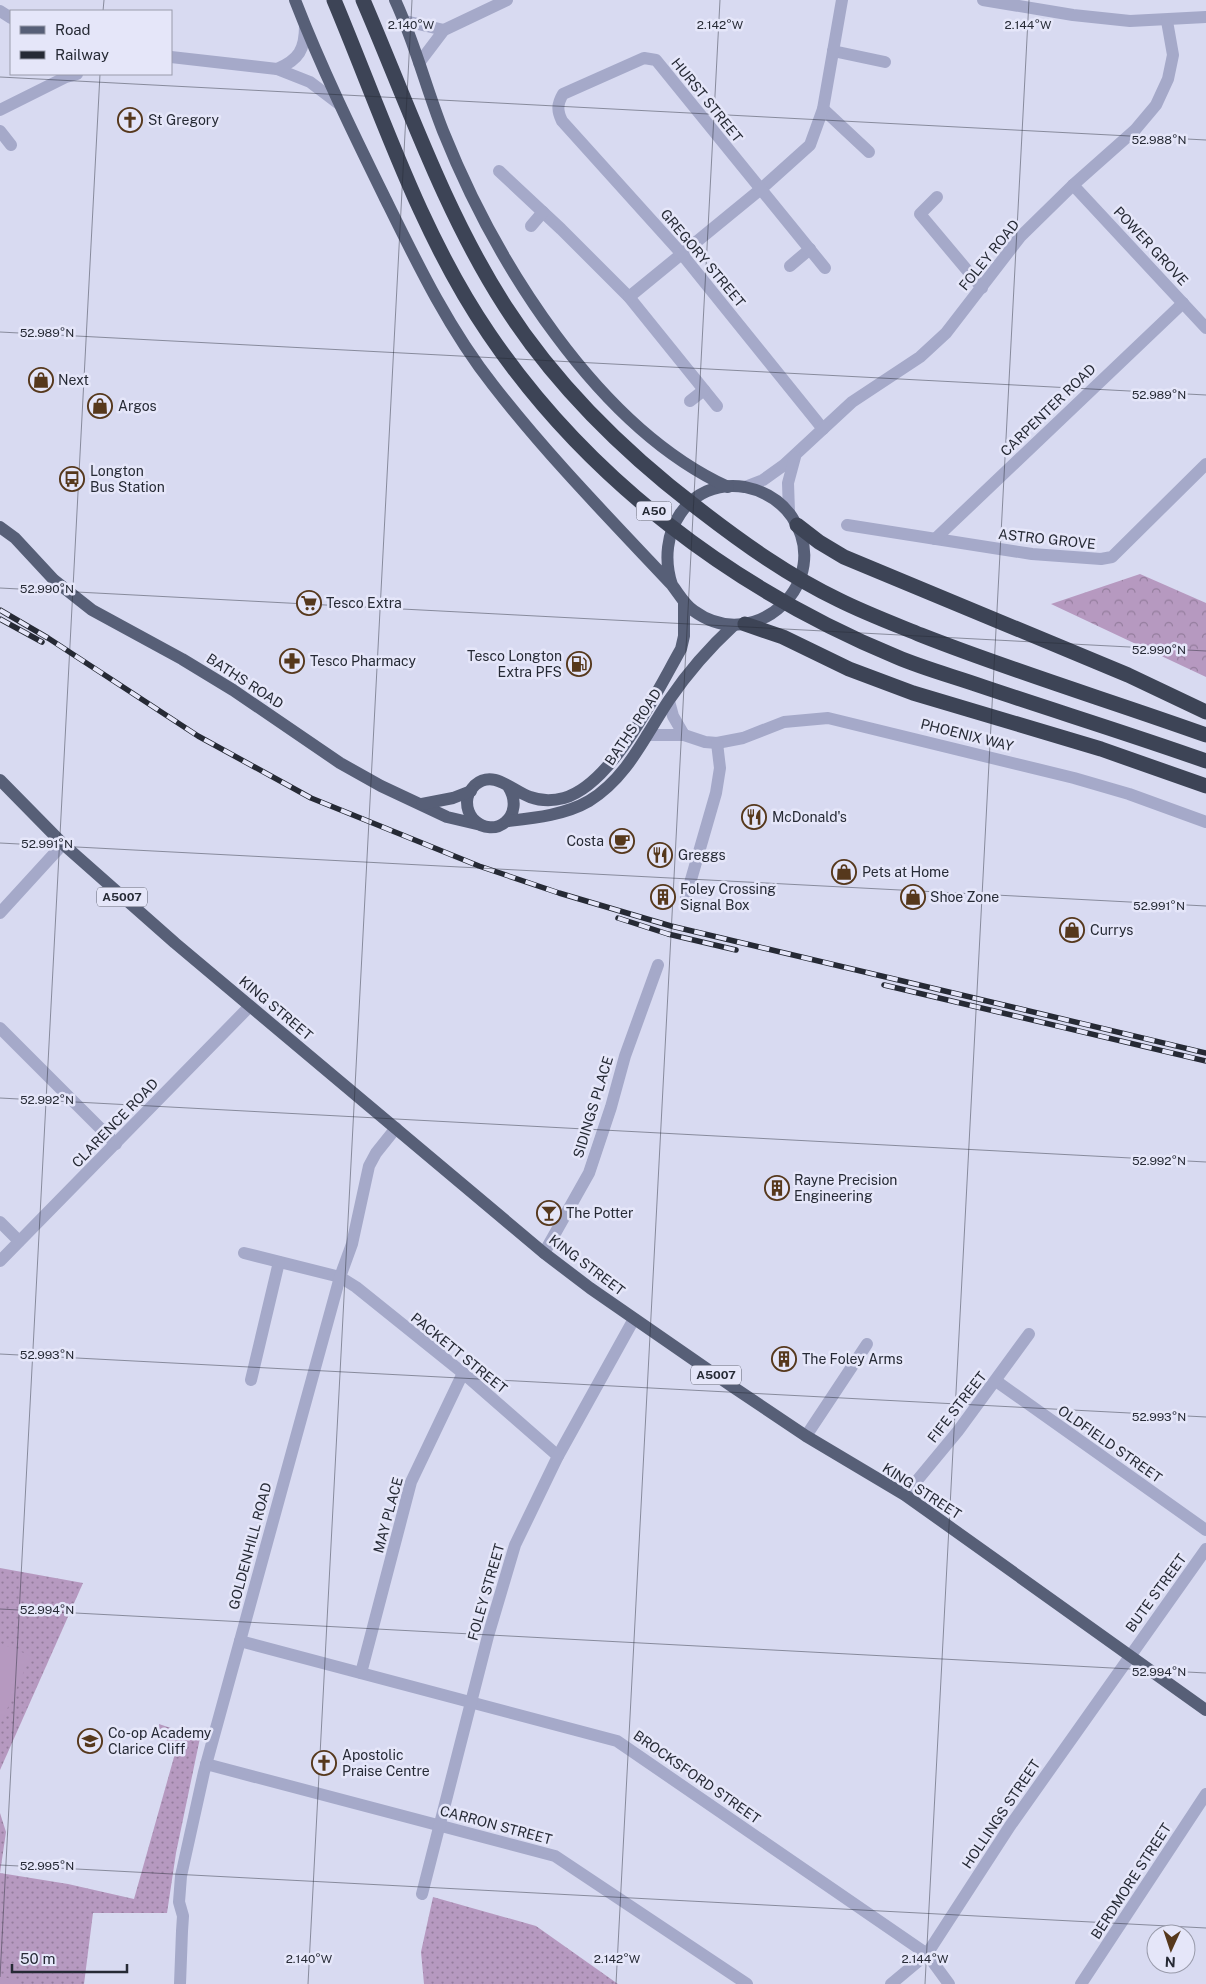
<svg xmlns="http://www.w3.org/2000/svg" width="1206" height="1984" viewBox="0 0 1206 1984" font-family="'Public Sans',sans-serif">
<defs>
<pattern id="grass-dots" width="8" height="8" patternUnits="userSpaceOnUse" patternTransform="scale(1.25)"><rect width="8" height="8" fill="#b699c0"/><path d="M2 2h.1M6 6h.1" fill="none" stroke="#947d9d" stroke-width="1.8" stroke-linecap="round"/></pattern>
<pattern id="forest-crowns" width="20" height="18" patternUnits="userSpaceOnUse" patternTransform="scale(1.25)"><rect width="20" height="18" fill="#b699c0"/><path d="M2 6a3 3 0 1 1 6 0M12 15a3 3 0 1 1 6 0" fill="none" stroke="#947d9d"/></pattern>
</defs>
<rect width="100%" height="100%" fill="#d8daf1"/>
<!-- grass -->
<g fill="url(#grass-dots)">
<polygon points="0,1568 83,1583 0,1770"/>
<polygon points="159,1724 200,1738 176,1853 167,1913 93,1913 84,1984 0,1984 0,1813 6,1832 0,1873 68,1884 134,1899 176,1750 160,1733"/>
<polygon points="433,1897 536,1926 618,1984 424,1984 421,1952"/>
</g>
<!-- forest -->
<polygon fill="url(#forest-crowns)" points="1140,574 1206,603 1206,677 1051,604"/>
<!-- garden -->
<g fill="#b699c0">
<polygon points="0,1643 31,1656 0,1725"/>
<polygon points="4,1977 14,1980 18,1984 0,1984 0,1979"/>
</g>
<g fill="none" stroke-linecap="round" stroke-linejoin="round">
<!-- minor -->
<g stroke="#a5a9c9" stroke-width="12">
<polyline points="983,0 1073,15 1130,21 1206,17"/>
<polyline points="0,11 11,18"/>
<polyline points="405,21 444,30"/>
<polyline points="833,51 885,62"/>
<polyline points="171,57 277,69 310,82 339,104"/>
<polyline points="419,63 444,30 507,0"/>
<path d="M277 69C299 60 305 49 305 26"/>
<polyline points="823,109 869,152"/>
<polyline points="0,110 66,77 77,74"/>
<polyline points="0,131 11,145"/>
<polyline points="499,171 561,229 629,297 717,406"/>
<polyline points="1073,185 1206,328"/>
<polyline points="937,197 920,214 982,288"/>
<polyline points="531,226 543,212"/>
<polyline points="790,266 810,249"/>
<polyline points="629,297 761,189 810,145 823,109 842,0"/>
<polyline points="690,401 704,390"/>
<path d="M823 429 681 253 562 121C557 111 557 104 563 94L644 58 656 60 825 268"/>
<polyline points="745,487 763,480 784,465 852,402 920,357 946,333 1020,237 1073,185 1135,130 1156,105 1168,79 1173,55 1167,21"/>
<polyline points="789,512 788,483 795,457"/>
<polyline points="847,525 1032,554 1101,559 1112,557 1206,464"/>
<polyline points="935,539 1183,303"/>
<polyline points="669,701 673,716 684,735"/>
<polyline points="647,735 684,735 705,742 717,743 743,738 784,722 828,718 1074,778 1129,794 1206,822"/>
<polyline points="689,903 686,897 716,793 720,768 717,743"/>
<polyline points="0,913 63,844"/>
<polyline points="0,1028 116,1144"/>
<polyline points="0,1222 19,1241"/>
<polyline points="244,1253 340,1277 356,1287 463,1373 558,1456"/>
<polyline points="544,1253 589,1173 611,1107 625,1056 658,965"/>
<polyline points="0,1261 250,1006"/>
<polyline points="251,1380 279,1262"/>
<polyline points="996,1381 1206,1530"/>
<polyline points="806,1436 867,1344"/>
<polyline points="905,1495 958,1431 1029,1334"/>
<polyline points="240,1641 617,1741 927,1954 949,1984"/>
<polyline points="361,1673 411,1482 463,1373"/>
<polyline points="206,1764 555,1856 747,1984"/>
<polyline points="422,1894 488,1636 515,1545 558,1456 634,1319"/>
<polyline points="180,1984 182,1931 183,1916 179,1902 181,1876 204,1772 340,1277 352,1244 369,1166 376,1153 396,1128"/>
<polyline points="891,1984 927,1954 1010,1826 1206,1549"/>
<polyline points="1081,1984 1206,1794"/>
</g>
<!-- major -->
<g stroke="#575f77" stroke-width="12">
<path d="M295 0C321 67 352 131 384 196 416 261 448 328 493 385 548 456 611 520 672 585 679 594 684 604 694 611 756 656 835 581 792 517 781 501 764 491 745 487 687 478 655 534 672 585"/>
<path d="M395 0C415 43 426 88 443 131 495 261 597 427 728 487"/>
<polyline points="0,527 15,538 54,580 92,610 182,659 233,690 340,763 381,786 447,817 481,825"/>
<polyline points="0,780 63,844 175,943 544,1253 590,1288 733,1387 806,1436 905,1495 1206,1710"/>
<path d="M508 786C527 816 494 841 473 819 469 814 467 808 467 802 467 796 471 789 475 785 494 769 512 791 530 797 541 801 553 801 564 798 613 784 657 691 681 649L684 636V602"/>
<polyline points="422,804 453,798 471,791"/>
<path d="M507 821C534 818 565 815 589 801 627 778 645 736 669 700 688 672 709 648 734 625"/>
</g>
<!-- highway -->
<g stroke="#3d4456" stroke-width="15">
<path d="M334 0C381 112 420 233 489 334 588 480 735 590 897 657 925 669 956 677 984 687 1058 712 1133 735 1206 761"/>
<path d="M363 0C407 102 444 211 505 306 557 387 624 452 700 510 744 544 789 576 839 600 865 613 894 624 921 635 1015 672 1111 701 1206 735"/>
<polyline points="797,525 819,542 844,557 1128,675 1206,712"/>
<polyline points="745,624 783,637 849,669 913,693 1101,749 1206,786"/>
</g>
<defs>
<g id="rail">
<polyline points="0,610 48,638 198,736 311,798 479,866 559,893 671,926 1206,1053"/>
<polyline points="0,619 42,642"/>
<polyline points="618,918 668,934 736,950"/>
<polyline points="884,985 1206,1061"/>
</g>
</defs>
<!-- rail casing -->
<use href="#rail" stroke="#262a35" stroke-width="5.5"/>
<!-- rail -->
<use href="#rail" stroke="#e5e6f9" stroke-width="4" stroke-dasharray="11" stroke-linecap="butt"/>
</g>
<!-- ticks -->
<path fill="none" stroke="#262a35" stroke-width="1" stroke-opacity="0.45" d="M103 11 104 0M0 77 1206 140M0 332 1206 395M0 588 1206 651M0 843 1206 906M0 1098 1206 1162M0 1354 1206 1417M0 1609 1206 1673M0 1865 1206 1928M0 1977 100 74M308 1984 412 0M616 1984 720 0M925 1984 1029 0"/>
<!-- icons -->
<defs>
<symbol id="church-ring" viewBox="-11 -11 22 22"><circle r="9.5" fill="#e5e6f9" stroke="#56381c" stroke-width="1.5"/><path d="M-1.2-6h2.4v3.5h3.3v2.4h-3.3V6h-2.4V-.1h-3.3v-2.4h3.3Z" fill="#56381c"/></symbol>
<symbol id="shop-ring" viewBox="-11 -11 22 22"><circle r="9.5" fill="#e5e6f9" stroke="#56381c" stroke-width="1.5"/><path d="M-5-2.5h2.3a2.7 3.5 0 0 1 5.4 0H5L5.5 6h-11ZM-1.5-2.5h3a1.5 2.3 0 0 0-3 0Z" fill="#56381c"/></symbol>
<symbol id="bus-ring" viewBox="-11 -11 22 22"><circle r="9.5" fill="#e5e6f9" stroke="#56381c" stroke-width="1.5"/><path d="M-5-6H5V4H4V6H2V4H-2V6H-4V4H-5ZM-3.5-4V0h7V-4ZM-3.5 1.2v1.5H-2V1.2ZM2 1.2v1.5H3.5V1.2Z" fill="#56381c"/></symbol>
<symbol id="supermarket-ring" viewBox="-11 -11 22 22"><circle r="9.5" fill="#e5e6f9" stroke="#56381c" stroke-width="1.5"/><path d="M-6-5.5h2.5l.6 2H6L4.5 2H-2.5L-4.4-4H-6ZM-1.5 3.2a1.3 1.3 0 1 0 .1 0ZM3 3.2a1.3 1.3 0 1 0 .1 0Z" fill="#56381c"/></symbol>
<symbol id="pharmacy-ring" viewBox="-11 -11 22 22"><circle r="9.5" fill="#e5e6f9" stroke="#56381c" stroke-width="1.5"/><path d="M-2-6h4v4h4v4h-4v4h-4v-4h-4v-4h4Z" fill="#56381c"/></symbol>
<symbol id="fuel-ring" viewBox="-11 -11 22 22"><circle r="9.5" fill="#e5e6f9" stroke="#56381c" stroke-width="1.5"/><path d="M-5.5-6h7V0h2V4h1.3V-2.5L3-4.5l.8-.8L6-3V5H2.5V1h-1V6h-7ZM-4.2-4.7v3.2H.2V-4.7Z" fill="#56381c"/></symbol>
<symbol id="restaurant-ring" viewBox="-11 -11 22 22"><circle r="9.5" fill="#e5e6f9" stroke="#56381c" stroke-width="1.5"/><path d="M-5-6h1v4h1v-4h1v4h1v-4h1v5L-1.5 .5V6h-2V.5L-5-1ZM5-6V6H3V1.5H1.5Q1.5-4 5-6Z" fill="#56381c"/></symbol>
<symbol id="cafe-ring" viewBox="-11 -11 22 22"><circle r="9.5" fill="#e5e6f9" stroke="#56381c" stroke-width="1.5"/><path d="M-5.5-4.5H6V0H3Q3 3.5 0 3.5H-2.5Q-5.5 3.5-5.5 0ZM3-3.2v2h1.7v-2ZM-6 4.5H4V6H-6Z" fill="#56381c"/></symbol>
<symbol id="building-ring" viewBox="-11 -11 22 22"><circle r="9.5" fill="#e5e6f9" stroke="#56381c" stroke-width="1.5"/><path d="M-4-6H4V6H1V3H-1V6H-4ZM-2.5-4.3h1.7v1.8h-1.7ZM.8-4.3h1.7v1.8H.8ZM-2.5-1h1.7V.8h-1.7ZM.8-1h1.7V.8H.8Z" fill="#56381c"/></symbol>
<symbol id="bar-ring" viewBox="-11 -11 22 22"><circle r="9.5" fill="#e5e6f9" stroke="#56381c" stroke-width="1.5"/><path d="M-6-5H6L.8 .8V4.5H3.5V6h-7V4.5H-.8V.8Z" fill="#56381c"/></symbol>
<symbol id="school-ring" viewBox="-11 -11 22 22"><circle r="9.5" fill="#e5e6f9" stroke="#56381c" stroke-width="1.5"/><path d="M0-5L7-2L0 1L-7-2ZM-4 1L0 2.5L4 1V4Q0 6-4 4Z" fill="#56381c"/></symbol>
</defs>
<g fill-rule="evenodd">
<use href="#church-ring" x="116" y="106" width="28" height="28"/>
<use href="#shop-ring" x="27" y="366" width="28" height="28"/>
<use href="#shop-ring" x="86" y="392" width="28" height="28"/>
<use href="#bus-ring" x="58" y="465" width="28" height="28"/>
<use href="#supermarket-ring" x="295" y="589" width="28" height="28"/>
<use href="#pharmacy-ring" x="278" y="647" width="28" height="28"/>
<use href="#fuel-ring" x="565" y="650" width="28" height="28"/>
<use href="#restaurant-ring" x="740" y="803" width="28" height="28"/>
<use href="#cafe-ring" x="608" y="827" width="28" height="28"/>
<use href="#restaurant-ring" x="646" y="841" width="28" height="28"/>
<use href="#shop-ring" x="830" y="858" width="28" height="28"/>
<use href="#building-ring" x="649" y="883" width="28" height="28"/>
<use href="#shop-ring" x="899" y="883" width="28" height="28"/>
<use href="#shop-ring" x="1058" y="916" width="28" height="28"/>
<use href="#building-ring" x="763" y="1174" width="28" height="28"/>
<use href="#bar-ring" x="535" y="1199" width="28" height="28"/>
<use href="#building-ring" x="770" y="1345" width="28" height="28"/>
<use href="#school-ring" x="76" y="1727" width="28" height="28"/>
<use href="#church-ring" x="310" y="1749" width="28" height="28"/>
</g>
<g text-anchor="middle" dominant-baseline="central" stroke-width="5" stroke-linejoin="round" paint-order="stroke">
<!-- shield labels -->
<g fill="#e5e6f9" stroke="#5f6270" stroke-width="1">
<rect x="636.5" y="501.5" width="35" height="19" rx="4"/>
<rect x="97" y="887.5" width="50" height="19" rx="4"/>
<rect x="691" y="1365.5" width="50" height="19" rx="4"/>
</g>
<g font-size="12" font-weight="bold" fill="#262a35">
<text x="654" y="511">A50</text>
<text x="122" y="897">A5007</text>
<text x="716" y="1375">A5007</text>
</g>
<!-- street labels -->
<g font-size="14" fill="#262a35" stroke="#e5e6f9">
<text transform="translate(707 100) rotate(51)">HURST STREET</text>
<text transform="translate(1151 246) rotate(47)">POWER GROVE</text>
<text transform="translate(989 255) rotate(-51)">FOLEY ROAD</text>
<text transform="translate(703 258) rotate(50)">GREGORY STREET</text>
<text transform="translate(1048 410) rotate(-44)">CARPENTER ROAD</text>
<text transform="translate(1047 539) rotate(6)">ASTRO GROVE</text>
<text transform="translate(245 681) rotate(33)">BATHS ROAD</text>
<text transform="translate(633 727) rotate(-56)">BATHS ROAD</text>
<text transform="translate(967 735) rotate(14)">PHOENIX WAY</text>
<text transform="translate(276 1008) rotate(40)">KING STREET</text>
<text transform="translate(593 1107) rotate(-73)">SIDINGS PLACE</text>
<text transform="translate(115 1123) rotate(-46)">CLARENCE ROAD</text>
<text transform="translate(587 1265) rotate(37)">KING STREET</text>
<text transform="translate(459 1353) rotate(39)">PACKETT STREET</text>
<text transform="translate(957 1407) rotate(-52)">FIFE STREET</text>
<text transform="translate(1110 1444) rotate(35)">OLDFIELD STREET</text>
<text transform="translate(922 1491) rotate(33)">KING STREET</text>
<text transform="translate(388 1515) rotate(-75)">MAY PLACE</text>
<text transform="translate(250 1546) rotate(-75)">GOLDENHILL ROAD</text>
<text transform="translate(486 1592) rotate(-74)">FOLEY STREET</text>
<text transform="translate(1156 1593) rotate(-54)">BUTE STREET</text>
<text transform="translate(697 1777) rotate(35)">BROCKSFORD STREET</text>
<text transform="translate(1001 1814) rotate(-56)">HOLLINGS STREET</text>
<text transform="translate(496 1825) rotate(15)">CARRON STREET</text>
<text transform="translate(1131 1881) rotate(-57)">BERDMORE STREET</text>
</g>
<!-- poi labels -->
<g font-size="14" fill="#262a35" stroke="#e5e6f9" text-anchor="start">
<text x="148" y="120">St Gregory</text>
<text x="58" y="380">Next</text>
<text x="118" y="406">Argos</text>
<text x="90" y="471">Longton<tspan x="90" dy="16">Bus Station</tspan></text>
<text x="326" y="603">Tesco Extra</text>
<text x="562" y="656" text-anchor="end">Tesco Longton<tspan x="562" dy="16">Extra PFS</tspan></text>
<text x="310" y="661">Tesco Pharmacy</text>
<text x="772" y="817">McDonald's</text>
<text x="604" y="841" text-anchor="end">Costa</text>
<text x="678" y="855">Greggs</text>
<text x="862" y="872">Pets at Home</text>
<text x="680" y="889">Foley Crossing<tspan x="680" dy="16">Signal Box</tspan></text>
<text x="930" y="897">Shoe Zone</text>
<text x="1090" y="930">Currys</text>
<text x="794" y="1180">Rayne Precision<tspan x="794" dy="16">Engineering</tspan></text>
<text x="566" y="1213">The Potter</text>
<text x="802" y="1359">The Foley Arms</text>
<text x="108" y="1733">Co-op Academy<tspan x="108" dy="16">Clarice Cliff</tspan></text>
<text x="342" y="1755">Apostolic<tspan x="342" dy="16">Praise Centre</tspan></text>
</g>
</g>
<g font-size="12" text-anchor="middle" fill="#262a35" stroke="#e5e6f9" stroke-width="5" stroke-linejoin="round" paint-order="stroke">
<text x="411" y="29">2.140°W</text>
<text x="720" y="29">2.142°W</text>
<text x="1028" y="29">2.144°W</text>
<text x="1159" y="144">52.988°N</text>
<text x="47" y="337">52.989°N</text>
<text x="1159" y="399">52.989°N</text>
<text x="47" y="593">52.990°N</text>
<text x="1159" y="654">52.990°N</text>
<text x="47" y="848">52.991°N</text>
<text x="1159" y="910">52.991°N</text>
<text x="47" y="1104">52.992°N</text>
<text x="1159" y="1165">52.992°N</text>
<text x="47" y="1359">52.993°N</text>
<text x="1159" y="1421">52.993°N</text>
<text x="47" y="1614">52.994°N</text>
<text x="1159" y="1676">52.994°N</text>
<text x="47" y="1870">52.995°N</text>
<text x="309" y="1963">2.140°W</text>
<text x="617" y="1963">2.142°W</text>
<text x="925" y="1963">2.144°W</text>
</g>
<!-- legend -->
<rect x="10" y="10" width="162" height="65" fill="#e5e6f9" stroke="#999bab"/>
<rect x="20" y="26" width="25" height="8" fill="#575f77" stroke="#999bab"/>
<text x="55" y="35" font-size="15" fill="#262a35">Road</text>
<rect x="20" y="51" width="25" height="8" fill="#262a35" stroke="#999bab"/>
<text x="55" y="60" font-size="15" fill="#262a35">Railway</text>
<!-- north arrow -->
<g transform="translate(1171 1949) rotate(183)"><circle r="24" fill="#e5e6f9" stroke="#999bab"/>
<path d="M0-4L9 19L0 12L-9 19Z" fill="#56381c"/>
<text y="-8" font-size="14" font-weight="bold" text-anchor="middle" fill="#262a35">N</text>
</g>
<!-- scale -->
<path d="M12 1964v8h115v-8" fill="none" stroke="#262a35" stroke-width="2.5"/>
<text x="20" y="1964" font-size="15" fill="#262a35" stroke="#e5e6f9" stroke-width="4" paint-order="stroke">50 m</text>
</svg>
